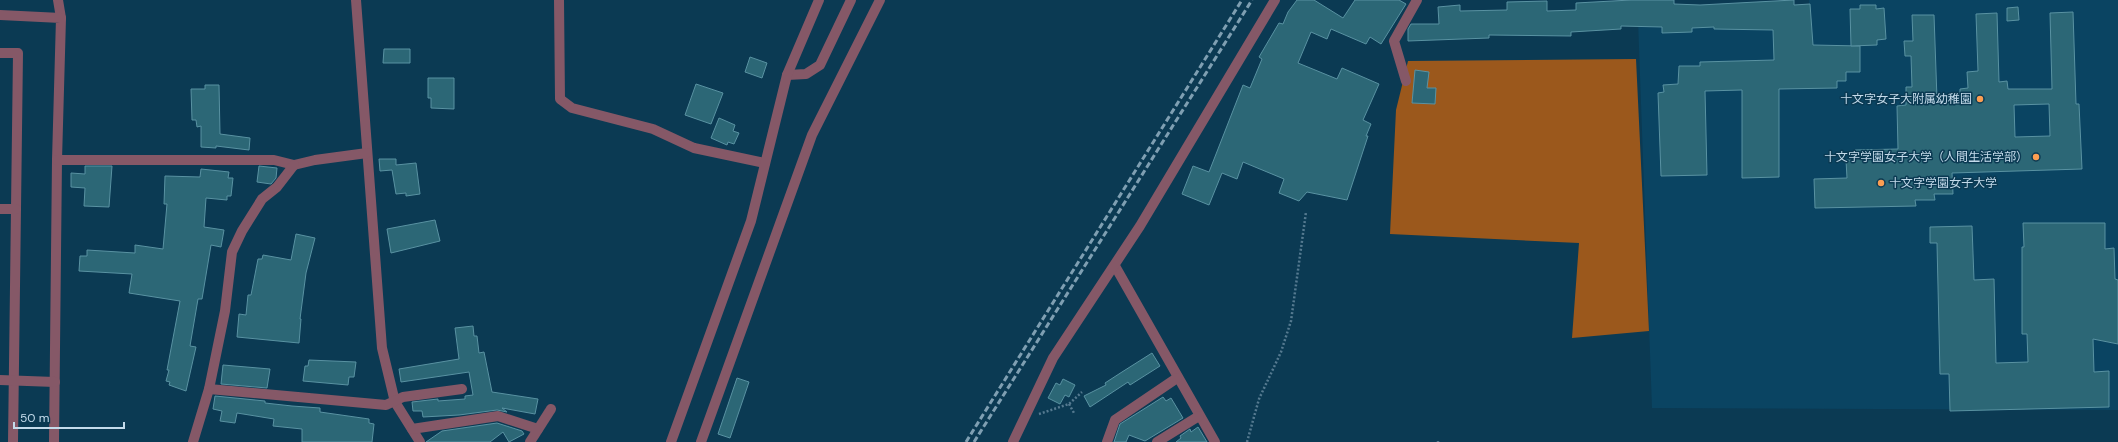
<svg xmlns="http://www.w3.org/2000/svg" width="2118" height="442" viewBox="0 0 2118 442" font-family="'DM Sans','Noto Sans JP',sans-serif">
<rect width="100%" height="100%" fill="#0b3a53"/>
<!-- built -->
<polygon fill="#0a4462" points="1809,0 2118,0 2118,410 1652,408 1638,20 1810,21"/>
<!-- forest -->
<polygon fill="#9b581c" points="1636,59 1649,331 1572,338 1579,243 1390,234 1396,110 1408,61"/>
<!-- building -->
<g fill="#2c6776" stroke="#5992a2" fill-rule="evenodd">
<polygon points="1297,0 1314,0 1343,18 1355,0 1399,0 1406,4 1381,44 1370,37 1366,44 1331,29 1327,39 1311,32 1298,63 1337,79 1342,68 1379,84 1363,120 1371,124 1366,136 1368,136 1347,200 1307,192 1299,201 1279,193 1284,179 1243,162 1237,179 1222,173 1209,205 1182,194 1193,166 1209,172 1243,85 1250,88 1262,59 1259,57 1279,23 1283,24 1288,12"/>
<polygon points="1631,0 1674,0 1674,4 1700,5 1794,0 1794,5 1810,4 1813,45 1860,46 1860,72 1846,72 1846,81 1837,81 1837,88 1779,89 1779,177 1742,178 1742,90 1705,91 1707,175 1661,176 1658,93 1664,92 1663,85 1678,84 1679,66 1700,66 1700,62 1774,60 1773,30 1714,29 1714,27 1692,28 1692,32 1662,33 1662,27 1621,26 1621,29 1571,32 1571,36 1489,35 1489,38 1408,41 1408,29 1411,24 1439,24 1438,7 1460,5 1460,11 1507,10 1507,2 1547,1 1547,11 1576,10 1576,3"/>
<polygon points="1860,5 1876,5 1876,9 1884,8 1886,39 1877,40 1877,45 1851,46 1850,9 1860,9"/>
<polygon points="2018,7 2019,20 2007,21 2007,8"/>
<path d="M2073 12 2076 104H2079L2082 169 1952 173 1953 194H1934L1935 200H1915L1916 206 1815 208 1814 179 1847 178 1846 160H1855V150L1898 149 1897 106 1906 105V87H1912L1911 56H1905L1904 41H1913L1912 15H1934L1937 99 1960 98V89L1968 88 1967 72 1978 71 1976 14 1997 13 1999 82 2007 81 2008 89H2052L2050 13ZM2049 104 2050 136 2015 137 2014 105Z"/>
<polygon points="384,49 410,49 410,63 383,63"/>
<polygon points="750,57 767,63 762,78 745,72"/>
<polygon points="1415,70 1429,72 1427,88 1436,88 1435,104 1412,103"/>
<polygon points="428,78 454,78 454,109 431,108 431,98 428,98"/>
<polygon points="696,84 723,93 711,124 685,115"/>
<polygon points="205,85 219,85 220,134 250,138 249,150 216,146 216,148 201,147 201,126 197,127 196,120 192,120 191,89 205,89"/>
<polygon points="719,118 735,125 733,131 739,133 734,144 728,142 727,145 711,138"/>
<polygon points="379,159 396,159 396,165 416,163 420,194 406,196 406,193 396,194 392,170 380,171"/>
<polygon points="85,166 112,166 109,207 84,206 85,188 71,187 71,173 85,174"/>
<polygon points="259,166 277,168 276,178 271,184 257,182"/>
<polygon points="201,169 229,172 228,178 233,178 231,196 227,196 227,200 206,198 204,227 224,230 221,247 211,245 202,299 198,299 190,346 196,347 186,391 169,385 170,382 166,381 169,370 167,370 180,301 129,293 132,274 79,271 80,256 87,256 87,250 135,253 135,245 163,249 167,204 164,204 165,176 200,177"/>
<polygon points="435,220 440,241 391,253 387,229"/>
<polygon points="2023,223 2105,223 2105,249 2114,248 2115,279 2118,280 2118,344 2093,339 2094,372 2109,371 2109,407 1950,411 1949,374 1940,374 1937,243 1930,243 1930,227 1972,226 1974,280 1994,279 1996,363 2028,362 2027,334 2022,334 2022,247 2024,247"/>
<polygon points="296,234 315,238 306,273 300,319 301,319 299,343 237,337 239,314 246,315 248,295 251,295 258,259 262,259 263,255 291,260"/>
<polygon points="473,326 474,336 477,336 479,353 484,352 492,392 538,399 535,414 502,408 507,412 497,410 459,415 423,417 422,411 413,411 412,402 438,399 438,401 465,399 465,396 473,395 469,372 401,382 399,369 459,359 455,328"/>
<polygon points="1152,353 1160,366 1130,385 1128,382 1090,407 1084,396 1106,385 1105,383 1122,372"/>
<polygon points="309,360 356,362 354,377 349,377 348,385 303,381 305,366 308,366"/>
<polygon points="223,365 270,369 267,388 221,384"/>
<polygon points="737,378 749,382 730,438 718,434"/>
<polygon points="1063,379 1075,385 1069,397 1065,395 1060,404 1048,398 1056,383 1060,385"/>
<polygon points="215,396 265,401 265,403 292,406 320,408 320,412 369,419 369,423 374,424 372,442 302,442 302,429 273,426 274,419 237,413 235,423 220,421 222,411 213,409"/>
<polygon points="1163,397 1166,401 1171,398 1183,418 1145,441 1129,435 1126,442 1114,442 1120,424"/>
<polygon points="497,423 522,431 524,434 509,442 503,432 490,442 426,442 442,431"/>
<polygon points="1198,427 1207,442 1176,442 1181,438 1180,436 1190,429 1191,432"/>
</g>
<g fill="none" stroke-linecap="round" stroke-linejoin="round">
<!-- path -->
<g stroke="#557a90" stroke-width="2.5" stroke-dasharray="2 2" stroke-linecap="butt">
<polyline points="1069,404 1074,413"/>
<polyline points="1039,414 1069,404 1082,392"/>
<polyline points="1438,441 1438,442"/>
<polyline points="1247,442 1259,399 1281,352 1291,321 1306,212"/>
</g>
<!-- minor -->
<g stroke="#855867" stroke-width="10">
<polyline points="58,0 61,18"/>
<polyline points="356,0 382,348 395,402 420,442"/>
<polyline points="559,0 560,99 572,108 653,129 694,148 765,163"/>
<polyline points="0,15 61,18 57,160 54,442"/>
<polyline points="0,53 18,53 13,442"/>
<polyline points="787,75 806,74 820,65 851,0"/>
<polyline points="1406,81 1394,41 1417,0"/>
<polyline points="57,160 274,160 294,165 315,160 367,153"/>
<polyline points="0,209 16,209"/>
<polyline points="1115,266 1215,442"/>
<polyline points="0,380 55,382"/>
<polyline points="209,389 386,405 403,397 462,389"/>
<polyline points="412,429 498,416 538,429"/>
<polyline points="193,442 209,389 225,311 232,252 242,231 262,199 277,187 294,165"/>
<polyline points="530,442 551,409"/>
<polyline points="671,442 751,221 787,75 819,0"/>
<polyline points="701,442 812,135 880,0"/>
<polyline points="1013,442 1053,358 1140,226 1275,0"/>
<polyline points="1107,442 1115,420 1177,378"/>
<polyline points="1157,442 1199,416"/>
</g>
<!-- rail -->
<g stroke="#7f9fb2" stroke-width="3" stroke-dasharray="6 3" stroke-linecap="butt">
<polyline points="966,442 1242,0"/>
<polyline points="974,442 1252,0"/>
</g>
</g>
<!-- markers -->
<g fill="#fb9e52" stroke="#0b3a53" stroke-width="1.5">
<circle cx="1980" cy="99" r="4"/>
<circle cx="2036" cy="157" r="4"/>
<circle cx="1881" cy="183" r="4"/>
</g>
<g text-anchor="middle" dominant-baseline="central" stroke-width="3" stroke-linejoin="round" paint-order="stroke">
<!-- poi labels -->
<g font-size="12" fill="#c4dbeb" stroke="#0b3a53" text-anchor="end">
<text x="1972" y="99">十文字女子大附属幼稚園</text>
<text x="2028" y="157">十文字学園女子大学（人間生活学部）</text>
<text x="1889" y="183" text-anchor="start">十文字学園女子大学</text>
</g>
</g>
<!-- scale -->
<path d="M14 422v6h110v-6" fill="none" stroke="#c4dbeb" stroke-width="2"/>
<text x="20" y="422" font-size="12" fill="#c4dbeb" stroke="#0b3a53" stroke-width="3" paint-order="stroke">50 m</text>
</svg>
